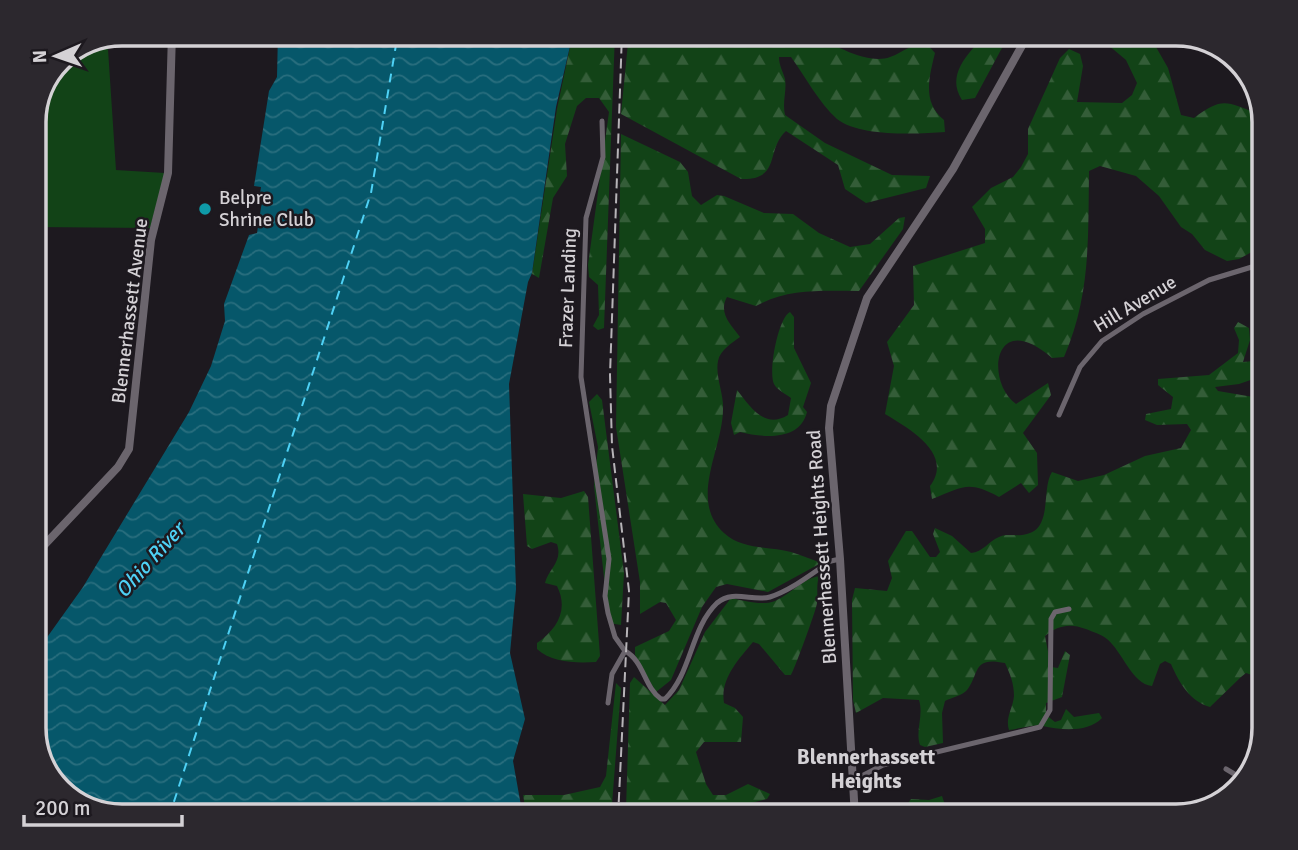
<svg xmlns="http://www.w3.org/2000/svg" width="1298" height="850" viewBox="0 0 1298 850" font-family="Signika,sans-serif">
<defs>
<pattern id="forest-firs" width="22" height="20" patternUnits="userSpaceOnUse" patternTransform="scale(1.75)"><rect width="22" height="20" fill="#124317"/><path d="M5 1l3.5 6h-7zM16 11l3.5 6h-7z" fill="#345d38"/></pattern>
<pattern id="water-waves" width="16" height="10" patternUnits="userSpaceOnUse" patternTransform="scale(1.75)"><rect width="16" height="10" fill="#06576a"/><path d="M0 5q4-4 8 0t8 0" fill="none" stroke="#296e7e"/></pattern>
</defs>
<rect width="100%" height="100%" fill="#1d191f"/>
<!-- forest -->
<g fill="url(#forest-firs)">
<polygon points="573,33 615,33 604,328 598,330 593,326 599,315 598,285 589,277 588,265 609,112 599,98 586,98 577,106 565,144 567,176 553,198 539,278 532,274 557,109"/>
<path d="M629 33H817C833 47 870 65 890 57 904 52 911 43 927 44L935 53C929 77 922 103 944 120L945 132C917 134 860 137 837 119 819 103 805 76 791 57H779C779 66 783 71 785 79 787 91 782 102 785 115L825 143 892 175 930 176 926 188 866 203 845 189 838 165 786 131C765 150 782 180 741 179L621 114Z"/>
<polygon points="856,33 879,33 883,40 866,44"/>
<path d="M982 33H1010L975 98 962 100C946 75 967 55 984 36Z"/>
<path d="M1094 33H1148L1168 68 1181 115 1194 118C1222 97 1226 101 1258 114L1265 138V238L1259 248 1239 259 1227 261 1205 250 1192 234 1181 227 1159 196 1136 176 1100 166 1089 171C1088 237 1091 295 1064 357L1052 358C993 307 985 382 1016 404L1048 383 1051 395 1023 433 1037 453 1038 485 1029 493 1021 483 999 497C967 480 964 487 932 499L930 486C954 454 910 429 885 414L894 366 887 342 914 305 913 266 985 243V229L972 207 991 188 1013 177 1021 167 1028 154V129L1060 58 1069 49 1080 54 1083 66 1077 102 1122 103 1132 95 1137 83 1126 60Z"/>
<path d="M621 134 680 162 688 172 692 196 701 205 717 195 724 196 764 213 793 214 819 233 850 247 870 244 899 218 905 217 903 229 859 291C823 291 788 288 756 306L727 297C718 313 731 325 740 337 732 343 720 350 718 361 715 376 724 394 723 409 723 449 688 500 724 533 742 550 769 546 791 552 801 555 811 559 821 563L768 592 727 584 716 587 702 607 671 680 656 692 635 655V647L669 631 676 620 666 603 660 602 640 614V582L616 427Z"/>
<path d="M790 312 794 317V348L811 383 803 407 807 412C800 441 764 438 740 432L734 435 731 423 737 390C750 406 764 430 788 415L791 398C786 394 777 390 774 384 768 372 778 318 790 312Z"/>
<path d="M1238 322 1249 328 1250 340 1243 362 1265 360V375L1239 384 1215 387 1218 391 1265 399V711L1256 704 1252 675 1246 673 1241 677 1210 707C1189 701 1179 682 1171 664L1165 661 1160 664 1152 686C1132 684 1122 651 1107 639 1101 634 1093 632 1086 629 1070 623 1058 625 1045 636L1051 667 1058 668 1065 651 1070 655 1062 697 1046 703V715L1055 722 1061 720 1066 709 1074 717 1099 713 1102 718C1088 733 1060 730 1043 726 1034 724 1018 729 1009 730 1005 718 1013 708 1014 696 1014 683 1010 674 1005 663 972 656 980 673 967 690 963 695 951 698 945 701L942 713 943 743 925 747 920 745C915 730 924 716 919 700L883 698 856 713 853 700 852 600 855 588 887 591 892 578 888 561 906 531H912L930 557H936L940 552 933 534 935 528 952 536 971 553C983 552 989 541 999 537 1007 533 1018 537 1027 534 1053 528 1041 489 1052 472L1078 481 1104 475 1145 456 1181 448 1191 430 1187 424 1157 425 1145 420 1146 414 1171 409 1173 397 1158 385V379L1209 375 1238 353 1239 340 1234 328Z"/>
<polygon points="597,394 602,400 624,573 621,625 609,623 594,486 598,447 589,402"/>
<path d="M584 491 588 497 600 656 596 662C576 663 552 663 537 649V643C557 629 569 610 557 586L545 583C549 568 563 562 557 544L551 542 532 549 527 546 523 494 561 498Z"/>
<path d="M819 576C816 586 818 593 817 603 817 608 794 671 791 675H785L759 644 753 642C738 660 720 679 724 703L735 708 743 717 741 742H704L696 752 706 784 713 795H726L748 784 770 794 767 799 743 805 735 817 630 813 626 809 630 683 634 677 665 705 679 690 705 632 731 598C745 601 762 606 775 601 791 594 802 579 819 576Z"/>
<polygon points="616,683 621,688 611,817 564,813 527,817 523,795 564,795 600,787 606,776"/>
<polygon points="942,796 949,817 899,817 911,799 929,800"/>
<polygon points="1198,799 1203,810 1177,817 1187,805"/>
</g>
<!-- green -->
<polygon fill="#124317" points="83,49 108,49 116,170 165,173 150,228 33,227 33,116 59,59"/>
<!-- water -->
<polygon fill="url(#water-waves)" points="278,33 573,33 556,107 532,273 528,282 509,384 516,589 510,653 525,719 513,761 523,817 121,817 73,802 45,773 33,734 33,657 83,587 189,412 211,366 225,321 224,304 249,235 257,233 263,195 260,194 261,187 254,186 269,91 277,77"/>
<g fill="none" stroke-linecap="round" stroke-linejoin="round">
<!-- ferry -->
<polyline stroke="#4ed1f5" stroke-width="2" stroke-dasharray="9 7" stroke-linecap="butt" points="169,817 371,193 398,33"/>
<!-- street -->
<g stroke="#6b656d" stroke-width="5">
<polyline points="1168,33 1174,44 1194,38"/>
<polyline points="602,121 603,157 586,218 581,377 609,559 605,596 608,613 615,637 625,651 612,674 608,703"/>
<polyline points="1059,415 1080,367 1102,341 1143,314 1209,280 1265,263"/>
<path d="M625 651C644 661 644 687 661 699H665C692 673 690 629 717 603 733 589 753 602 770 597 792 590 812 573 831 561L840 559"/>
<polyline points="1226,769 1246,781"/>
<polyline points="852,781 883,765 1040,727 1050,710 1051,619 1055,612 1069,609"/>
</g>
<!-- secondary -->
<g stroke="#6b656d" stroke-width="8">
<polyline points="33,557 118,467 129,449 151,240 168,173 172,33"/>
<polyline points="855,817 840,559 829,428 831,406 867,298 953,169 1029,33"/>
</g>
<!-- rail -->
<polyline stroke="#b7b4b8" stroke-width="2" stroke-dasharray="10 5" stroke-linecap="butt" points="618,817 629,591 612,446 610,375 622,33"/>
</g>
<!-- markers -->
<circle fill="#0f9aa8" stroke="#1d191f" stroke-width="2.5" cx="205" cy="209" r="7"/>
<g text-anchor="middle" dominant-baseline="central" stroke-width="5" stroke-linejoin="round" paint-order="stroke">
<!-- poi labels -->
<g font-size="19" fill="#d4d1d5" stroke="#1d191f" text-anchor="start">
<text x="219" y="198">Belpre<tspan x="219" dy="22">Shrine Club</tspan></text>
</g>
<!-- street labels -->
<g font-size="19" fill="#d4d1d5" stroke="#1d191f">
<text transform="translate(568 288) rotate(-88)">Frazer Landing</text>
<text transform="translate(1135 304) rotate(-31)">Hill Avenue</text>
<text transform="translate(130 311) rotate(-83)">Blennerhassett Avenue</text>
<text transform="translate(822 547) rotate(-94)">Blennerhassett Heights Road</text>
</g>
<!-- water labels -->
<g font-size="21" font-style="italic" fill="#4ed1f5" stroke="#1d191f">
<text transform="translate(150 560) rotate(-48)">Ohio River</text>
</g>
<!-- neighbourhood labels -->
<g font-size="21" font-weight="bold" fill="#d4d1d5" stroke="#1d191f">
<text x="866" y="757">Blennerhassett<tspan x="866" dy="24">Heights</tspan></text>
</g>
</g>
<!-- crop -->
<path d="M0 0H1298V850H0ZM122 46H1176A76 76 0 0 1 1252 122V728A76 76 0 0 1 1176 804H122A76 76 0 0 1 46 728V122A76 76 0 0 1 122 46Z" fill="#2c282e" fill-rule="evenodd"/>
<path fill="none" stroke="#d4d1d5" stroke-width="3.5" d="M122 46H1176A76 76 0 0 1 1252 122V728A76 76 0 0 1 1176 804H122A76 76 0 0 1 46 728V122A76 76 0 0 1 122 46Z"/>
<!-- north arrow -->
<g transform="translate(56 56) rotate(268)" stroke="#1d191f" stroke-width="5" paint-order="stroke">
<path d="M0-5L12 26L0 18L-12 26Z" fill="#d4d1d5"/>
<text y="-10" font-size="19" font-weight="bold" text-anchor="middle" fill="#d4d1d5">N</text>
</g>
<!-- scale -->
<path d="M24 815v10h158v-10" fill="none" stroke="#d4d1d5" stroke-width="3.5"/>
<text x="35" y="815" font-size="21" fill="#d4d1d5" stroke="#1d191f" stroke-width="5" paint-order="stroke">200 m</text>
</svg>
